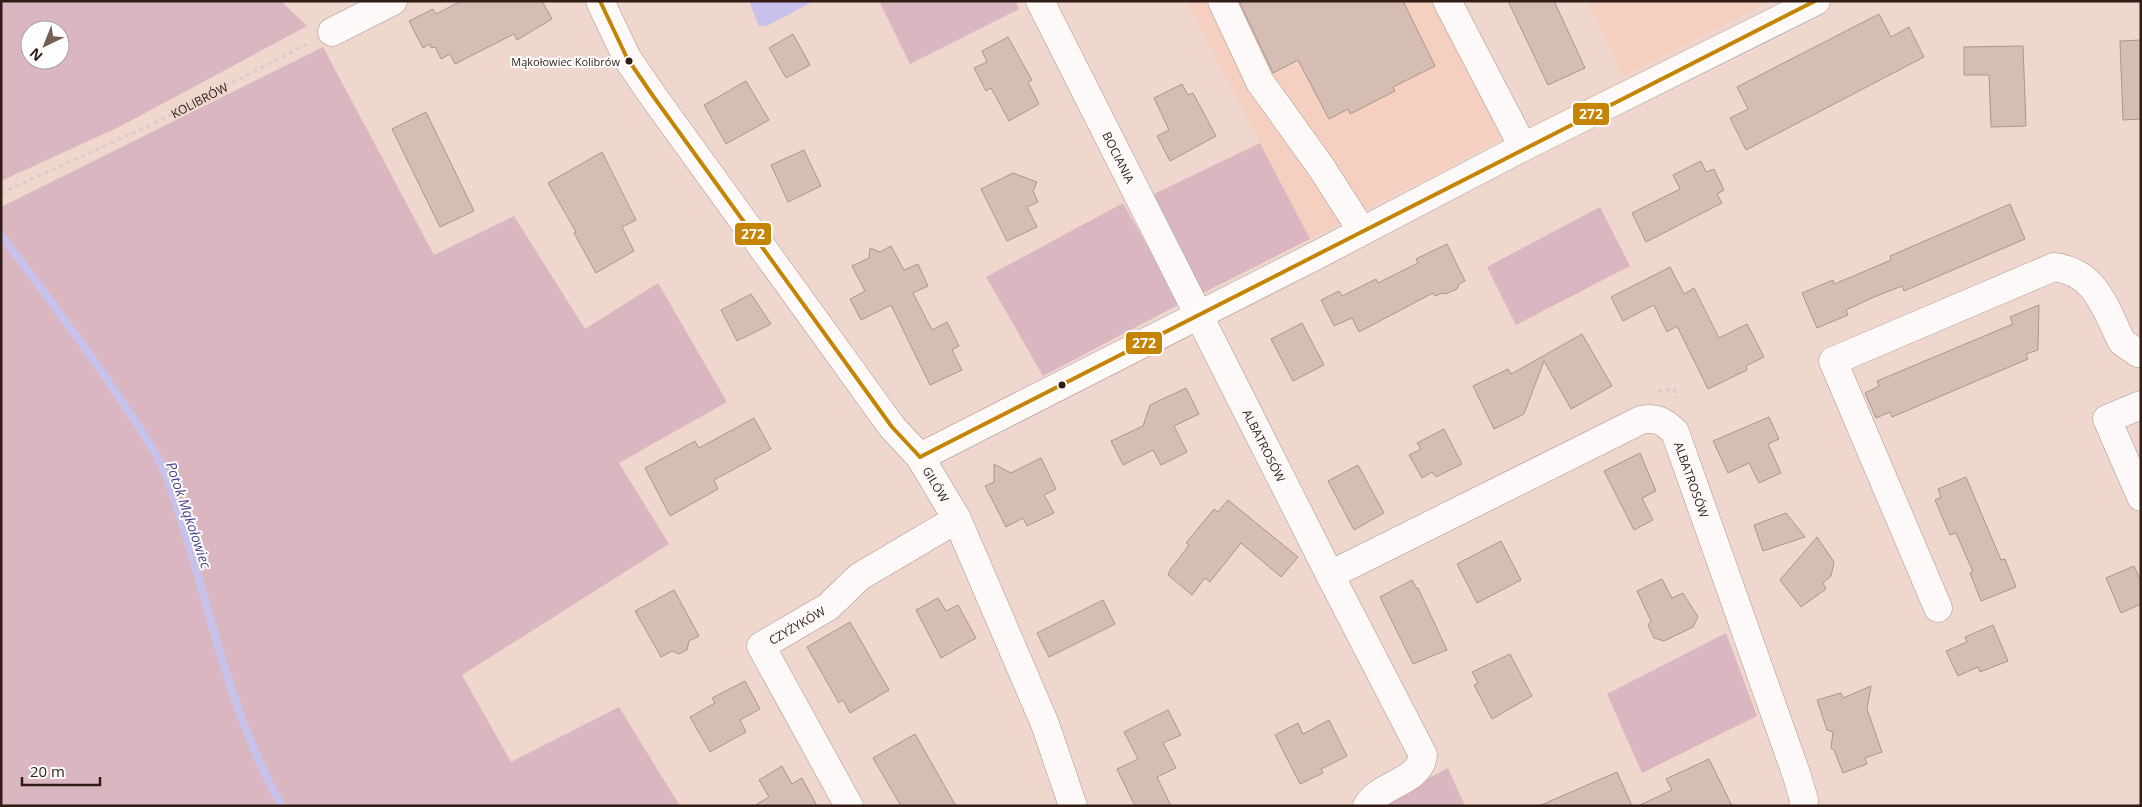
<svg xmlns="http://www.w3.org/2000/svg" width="2142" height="807" viewBox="0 0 2142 807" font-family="'Open Sans',sans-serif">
<rect width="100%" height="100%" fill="#efd7cd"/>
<!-- built -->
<g fill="#f5cfbf">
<polygon points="1187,1 1434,1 1504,138 1310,239"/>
<polygon points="1588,1 1759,1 1761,6 1623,77"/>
</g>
<!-- green -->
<g fill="#dab7c0" fill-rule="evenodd">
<path d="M1 1H281L307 26 121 126 1 181ZM30 30H60V60H30Z"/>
<polygon points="879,1 1015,1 1019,9 910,64"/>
<polygon points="323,47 434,255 514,216 585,329 658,283 727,402 619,463 669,544 462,675 511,762 619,707 680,806 1,806 1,207"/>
<polygon points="1260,143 1310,239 1201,294 1152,195"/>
<polygon points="1123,203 1180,304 1043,376 986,277"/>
<polygon points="1600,207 1630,266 1516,325 1487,267"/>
<polygon points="1726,633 1757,716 1642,773 1607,694"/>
<polygon points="1448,768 1465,806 1382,806 1383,802"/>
</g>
<!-- water -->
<polygon fill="#c8c1eb" points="749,1 814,1 767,26 759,26"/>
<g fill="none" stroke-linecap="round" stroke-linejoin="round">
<!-- stream -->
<path stroke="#c8c1eb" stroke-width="8" d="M1 235C43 291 85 345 123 403 139 427 157 452 167 478 207 587 224 705 282 806"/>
</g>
<!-- building -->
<g fill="#d5bdb3" stroke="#aa968e">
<polygon points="461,1 542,1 552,19 517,40 514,34 455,64 450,54 441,59 435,47 431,48 430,44 423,48 409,21 433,9 436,14"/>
<polygon points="1239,1 1403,1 1435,66 1393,87 1395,91 1350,114 1348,109 1329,119 1298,60 1273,73"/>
<polygon points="1508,1 1554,1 1585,68 1548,85"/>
<polygon points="1879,14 1891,37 1909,27 1924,57 1746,150 1730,118 1748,109 1737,87"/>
<polygon points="793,34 810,65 786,78 769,48"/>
<polygon points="1008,37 1032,80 1028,82 1039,104 1009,121 991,88 986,91 974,68 987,62 982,51"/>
<polygon points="2141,40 2141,119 2123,120 2120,41"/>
<polygon points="2023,46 2026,126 1991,127 1989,75 1964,75 1964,47"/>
<polygon points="746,81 769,120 726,144 704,105"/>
<polygon points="1182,84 1188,95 1193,93 1216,136 1170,161 1157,136 1169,130 1154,98"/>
<polygon points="426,112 474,211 440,227 392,129"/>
<polygon points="804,150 821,186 788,202 771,165"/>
<polygon points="602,152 636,220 622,227 634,251 596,273 574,233 576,232 548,183"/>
<polygon points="1701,161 1706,172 1714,169 1724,190 1717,194 1722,203 1646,242 1632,213 1680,189 1673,175"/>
<polygon points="1013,173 1037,182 1033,191 1038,202 1027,207 1037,227 1007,241 981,189"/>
<polygon points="2010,204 2025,239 1904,291 1902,286 1874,297 1846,310 1848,315 1817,328 1802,293 1833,280 1834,284 1863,272 1891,260 1890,256"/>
<polygon points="1447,244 1465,281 1459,284 1457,289 1446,294 1442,293 1435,296 1433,293 1359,332 1352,318 1334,326 1321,300 1339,291 1342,296 1376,279 1378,283 1418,263 1416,259"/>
<polygon points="891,246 904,270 918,264 928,286 913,293 932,330 947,322 959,346 952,350 962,370 930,385 891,305 861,320 850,299 865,291 852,266 869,258 870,248 880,252"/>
<polygon points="1670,267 1684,294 1694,288 1719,338 1747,324 1764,357 1746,366 1747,370 1708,389 1677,326 1667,332 1654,305 1623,321 1611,297"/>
<polygon points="751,294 771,324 737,341 721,310"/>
<polygon points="2039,305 2038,350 2026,354 2028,359 1892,417 1890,412 1876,418 1865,393 1879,386 1877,381 2013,324 2010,317"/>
<polygon points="1302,323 1324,365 1293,381 1271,339"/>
<polygon points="1582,334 1612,386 1571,409 1544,361 1524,414 1494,429 1473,386 1508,369 1511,374"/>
<polygon points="1186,388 1199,414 1174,426 1187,452 1161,465 1153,450 1123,465 1111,441 1143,426 1150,405"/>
<polygon points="1769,417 1779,439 1768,444 1781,473 1759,483 1749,463 1728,473 1713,441"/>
<polygon points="754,418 771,449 714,480 718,489 670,516 645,468 695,441 699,448"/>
<polygon points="1444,429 1462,464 1436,477 1432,472 1422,478 1409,455 1421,449 1417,443"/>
<polygon points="1640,453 1656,491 1642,498 1653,520 1634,530 1604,471"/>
<polygon points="1041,458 1056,489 1044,495 1054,513 1027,526 1023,518 1006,527 985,486 994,482 994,464 1011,473"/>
<polygon points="1358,465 1384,513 1354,530 1328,481"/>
<polygon points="1966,477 2001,560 2005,559 2016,587 1981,601 1970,573 1973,572 1956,533 1950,535 1935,500 1941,497 1938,489"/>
<polygon points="1228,500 1298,557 1281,577 1241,543 1210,582 1205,578 1192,595 1168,575 1170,570 1189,545 1186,543 1214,509 1218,512"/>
<polygon points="1786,513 1805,537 1763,551 1754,525"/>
<polygon points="1817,537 1834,562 1831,576 1823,583 1826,589 1801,607 1780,580"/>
<polygon points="1501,541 1521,580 1477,603 1457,564"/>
<polygon points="2134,566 2141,581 2141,604 2121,613 2106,578"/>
<polygon points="1662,579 1672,598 1683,593 1698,617 1693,627 1664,641 1654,638 1648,625 1651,621 1637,591"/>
<polygon points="1412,580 1417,589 1418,588 1447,650 1413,664 1380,597"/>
<polygon points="674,590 699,636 689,641 687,650 679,654 672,651 661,657 635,611"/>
<polygon points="938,598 946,611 958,605 976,638 941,658 916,610"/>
<polygon points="1103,600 1115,624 1049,657 1037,633"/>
<polygon points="850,622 889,690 850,713 843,700 839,703 807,647"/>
<polygon points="1993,625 2008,661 1980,672 1978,667 1958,676 1946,651 1967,642 1965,637"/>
<polygon points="1510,654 1532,696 1492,719 1474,685 1478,683 1472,672"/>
<polygon points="745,681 760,709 740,720 746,732 710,752 690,717 715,703 712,698"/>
<polygon points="1871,686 1867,709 1882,752 1865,758 1867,764 1843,773 1834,750 1831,748 1833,732 1827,730 1817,700 1841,693 1843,698"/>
<polygon points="1168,710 1181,735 1163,743 1176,768 1157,777 1171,806 1135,806 1117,769 1138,759 1124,732"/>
<polygon points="1329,720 1347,756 1321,769 1323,773 1300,784 1275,735 1298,723 1303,734"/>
<polygon points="915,734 956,806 901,806 873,758"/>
<polygon points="1709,759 1732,806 1638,806 1672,790 1666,779"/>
<polygon points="782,766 792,784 802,778 817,806 754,806 769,797 759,780"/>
<polygon points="1617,772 1632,806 1539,806"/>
</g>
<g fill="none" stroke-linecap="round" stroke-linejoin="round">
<defs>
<g id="minor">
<path id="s2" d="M600 1 627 58 653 96 892 427 920 457 957 519 1045 724 1073 806"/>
<path id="s3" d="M1040 1 1330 575 1641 420C1656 417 1664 421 1675 432L1797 776 1804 800 1803 806"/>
<polyline points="1222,1 1260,82 1321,167 1362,231"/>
<polyline points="1447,1 1523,147"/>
<polyline points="332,32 393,1"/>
<polyline points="2141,405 2107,419 2141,497"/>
<polyline points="920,457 1317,255 1523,147 1816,1"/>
<path d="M1330 575 1423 755C1421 782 1379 784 1367 806"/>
<path d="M1938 608 1833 361 2054 267C2096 272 2105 308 2122 342L2138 353 2141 352"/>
<path id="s4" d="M849 806 761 646 828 607 859 577 957 519"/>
</g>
</defs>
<!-- minor casing -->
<use href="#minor" stroke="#aa968e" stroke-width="29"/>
<!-- path -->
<g stroke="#d6cecb" stroke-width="3" stroke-dasharray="4 4" stroke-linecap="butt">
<path id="s1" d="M1 193 151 125 309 43"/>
<polyline points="1658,391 1674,389 1677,399"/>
</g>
<!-- minor -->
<use href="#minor" stroke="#fdf9f8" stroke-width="28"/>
<defs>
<g id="bus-1">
<polyline points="600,1 627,58 653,96 892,427 920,457"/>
<path d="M920 457C1219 305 1516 151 1815 1"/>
</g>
</defs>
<!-- bus-1 casing -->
<use href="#bus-1" stroke="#fdfdfd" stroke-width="8"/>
<!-- bus-1 -->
<use href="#bus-1" stroke="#c68405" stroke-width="4"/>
</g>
<!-- markers -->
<g fill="#311d15" stroke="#fdfdfd" stroke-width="2">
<circle cx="629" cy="61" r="4.5"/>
<circle cx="1062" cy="385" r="4.5"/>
</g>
<g text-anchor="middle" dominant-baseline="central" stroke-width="4" stroke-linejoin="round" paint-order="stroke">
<!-- bus labels -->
<g font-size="11" fill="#311d15" stroke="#fdfdfd" text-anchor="end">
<text x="620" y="61">Mąkołowiec Kolibrów</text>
</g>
<!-- street labels -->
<g font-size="12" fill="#311d15" stroke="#fdfdfd">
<text stroke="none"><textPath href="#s1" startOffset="219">KOLIBRÓW</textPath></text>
<text stroke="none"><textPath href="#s3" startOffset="175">BOCIANIA</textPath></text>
<text stroke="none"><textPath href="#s3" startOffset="498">ALBATROSÓW</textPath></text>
<text stroke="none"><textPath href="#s3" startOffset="1079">ALBATROSÓW</textPath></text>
<text stroke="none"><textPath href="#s2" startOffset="590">GILÓW</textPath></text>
<text stroke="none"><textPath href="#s4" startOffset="224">CZYŻYKÓW</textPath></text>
</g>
<!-- water labels -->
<g font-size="14" font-style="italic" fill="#4b4591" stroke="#fdfdfd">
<text transform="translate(189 515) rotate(71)">Potok Mąkołowiec</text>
</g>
</g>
<g stroke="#fdfdfd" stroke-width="2">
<rect x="1572" y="102" width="38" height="24" rx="5" fill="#c68405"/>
<rect x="734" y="222" width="38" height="24" rx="5" fill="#c68405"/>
<rect x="1125" y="331" width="38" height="24" rx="5" fill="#c68405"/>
</g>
<g font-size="14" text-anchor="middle" font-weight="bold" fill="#fff">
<text x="1591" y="119">272</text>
<text x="753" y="239">272</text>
<text x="1144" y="348">272</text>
</g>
<!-- border -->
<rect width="2142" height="807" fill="none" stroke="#311d15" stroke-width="5"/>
<!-- north arrow -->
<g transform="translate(45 45) rotate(223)"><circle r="24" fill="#fdfdfd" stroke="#aba3a0"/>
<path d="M0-4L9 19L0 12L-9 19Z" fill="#745e55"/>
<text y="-8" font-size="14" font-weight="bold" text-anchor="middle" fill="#311d15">N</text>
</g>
<!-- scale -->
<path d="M22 777v8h78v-8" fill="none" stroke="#311d15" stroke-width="2.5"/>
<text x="30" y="777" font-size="15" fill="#311d15" stroke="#fdfdfd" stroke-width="4" paint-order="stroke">20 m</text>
</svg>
